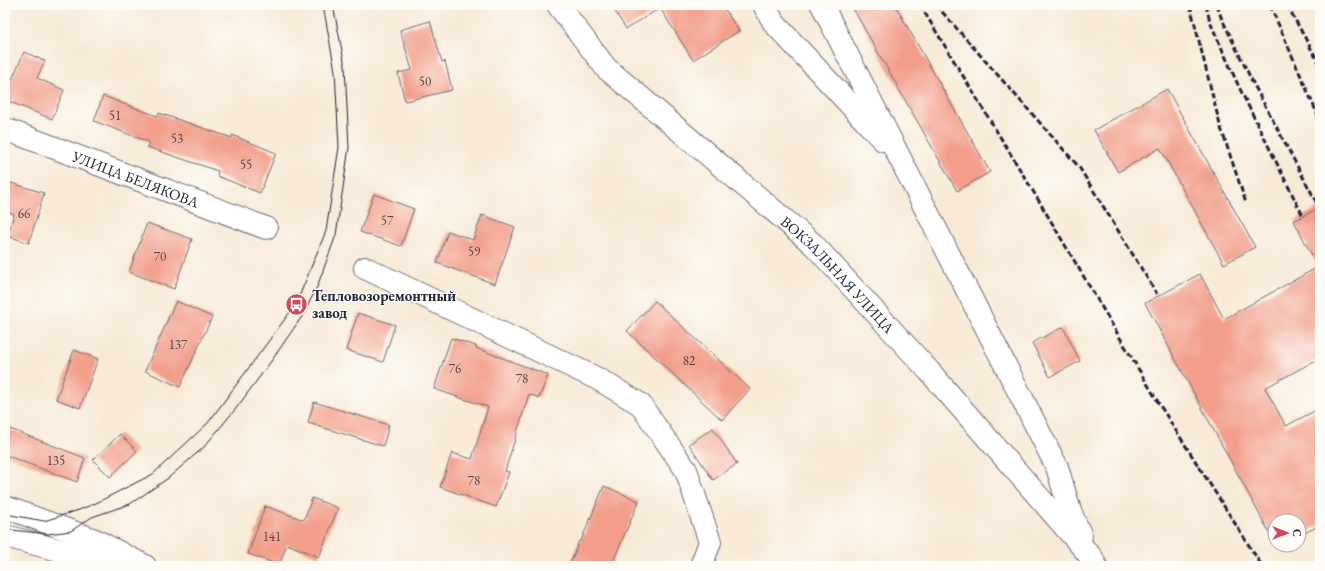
<svg xmlns="http://www.w3.org/2000/svg" width="1325" height="571" viewBox="0 0 1325 571" font-family="'EB Garamond',serif">
<rect width="100%" height="100%" fill="#fdfcf7"/>
<filter id="ink" filterUnits="userSpaceOnUse"><feTurbulence type="fractalNoise" baseFrequency=".025" numOctaves="2"/><feDisplacementMap in="SourceGraphic" scale="8" xChannelSelector="R" yChannelSelector="G"/><feConvolveMatrix kernelMatrix="1 2 1 2 8 2 1 2 1" color-interpolation-filters="sRGB"/></filter>
<filter id="wash" filterUnits="userSpaceOnUse"><feTurbulence type="fractalNoise" baseFrequency=".012" numOctaves="4" result="noise"/><feDisplacementMap in="SourceGraphic" scale="16" xChannelSelector="R" yChannelSelector="G"/><feGaussianBlur stdDeviation="0.9" result="paint"/><feColorMatrix in="noise" values="0 0 0 0 0 0 0 0 0 0 0 0 0 0 0 0 0 1.4 0 .05"/><feComposite in="paint" operator="in"/></filter>
<g filter="url(#wash)">
<rect width="100%" height="100%" fill="#f8ead7"/>
<g id="blocks">
<!-- building -->
<g fill="#f29e8a">
<polygon points="611,5 722,5 739,31 693,60 660,8 626,29"/>
<polygon points="851,5 895,5 990,172 957,191"/>
<polygon points="430,21 442,62 445,61 452,90 405,101 398,73 412,70 400,30"/>
<polygon points="24,52 45,61 37,78 64,90 52,119 5,100 5,96"/>
<polygon points="1167,89 1255,247 1224,264 1160,148 1118,172 1094,130"/>
<polygon points="103,96 157,116 159,113 232,138 232,135 276,153 260,193 217,176 218,171 147,147 149,142 94,121"/>
<polygon points="5,181 44,193 29,243 8,236 14,214 5,211"/>
<polygon points="374,194 414,209 401,246 360,232"/>
<polygon points="1320,207 1320,358 1265,388 1286,426 1320,408 1320,525 1299,536 1299,521 1275,521 1275,543 1145,303 1200,274 1224,319 1318,267 1294,221"/>
<polygon points="482,215 515,227 495,284 437,263 448,231 473,240"/>
<polygon points="147,223 192,239 174,289 129,272"/>
<polygon points="176,301 212,317 180,387 145,371"/>
<polygon points="655,301 750,389 722,420 627,331"/>
<polygon points="358,313 395,325 383,362 346,350"/>
<polygon points="1063,327 1080,361 1050,377 1032,343"/>
<polygon points="451,338 476,346 476,348 548,375 539,398 529,394 505,471 509,472 496,507 440,487 452,453 472,459 488,407 434,389"/>
<polygon points="74,350 98,359 80,408 56,399"/>
<polygon points="314,402 389,425 383,446 308,423"/>
<polygon points="5,427 85,458 77,482 5,455"/>
<polygon points="713,428 737,464 713,480 689,444"/>
<polygon points="120,434 137,451 110,477 93,460"/>
<polygon points="604,486 639,501 611,566 569,566 579,541 581,541"/>
<polygon points="312,498 338,508 319,557 287,544 279,565 248,554 265,506 304,520"/>
</g>
</g>
</g>
<g filter="url(#ink)">
<use href="#blocks" fill-opacity="0" stroke="#6d6872" stroke-width="1"/>
<g fill="none" stroke-linecap="round" stroke-linejoin="round">
<defs>
<g id="minor">
<path id="s1" d="M558 5 606 68 813 244 929 371 1092 558 1096 566"/>
<polyline points="764,5 774,23 883,140"/>
<polyline points="822,5 1057,467 1070,511 1081,536"/>
<path id="s2" d="M5 129 266 228"/>
<polyline points="365,268 598,379 640,404 686,470 710,542 701,566"/>
<polyline points="5,507 95,540 145,566"/>
<polyline points="5,536 120,566"/>
</g>
</defs>
<!-- minor casing -->
<use href="#minor" stroke="#6d6872" stroke-width="24"/>
<!-- minor -->
<use href="#minor" stroke="#fff" stroke-width="22"/>
<!-- tram -->
<g stroke="#22223b" stroke-width="1">
<polyline points="5,514 44,521 79,510 96,503 153,474 208,423 296,304 326,231 339,147 335,71 323,5"/>
<polyline points="5,527 12,530 48,534 71,531 92,517 130,504 167,479 204,447 238,406 272,360 303,315 317,287 336,235 349,147 345,66 333,5"/>
</g>
<!-- rail -->
<g stroke="#22223b" stroke-width="3" stroke-dasharray="6 3" stroke-linecap="butt">
<polyline points="920,5 1033,191 1161,407 1262,566"/>
<polyline points="936,5 1079,167 1157,294"/>
<polyline points="1190,5 1220,125 1246,203"/>
<polyline points="1206,5 1210,22 1239,87 1303,216"/>
<polyline points="1217,5 1221,17 1253,83 1319,207"/>
<polyline points="1270,5 1320,120"/>
<polyline points="1287,5 1320,65"/>
</g>
</g>
</g>
<!-- icons -->
<defs>
<symbol id="bus-disc" viewBox="-11 -11 22 22"><circle r="9.5" fill="#d1495b" stroke="#fdfcf7"/><path d="M-5-6H5V4H4V6H2V4H-2V6H-4V4H-5ZM-3.5-4V0h7V-4ZM-3.5 1.2v1.5H-2V1.2ZM2 1.2v1.5H3.5V1.2Z" fill="#fff"/></symbol>
</defs>
<g fill-rule="evenodd">
<use href="#bus-disc" x="284" y="292" width="25" height="25"/>
</g>
<g text-anchor="middle" dominant-baseline="central" stroke-width="3" stroke-linejoin="round" paint-order="stroke">
<!-- number labels -->
<g font-size="13" fill="#56414f">
<text x="425" y="81">50</text>
<text x="115" y="115">51</text>
<text x="177" y="138">53</text>
<text x="246" y="164">55</text>
<text x="24" y="213">66</text>
<text x="387" y="220">57</text>
<text x="474" y="251">59</text>
<text x="160" y="256">70</text>
<text x="178" y="344">137</text>
<text x="689" y="360">82</text>
<text x="455" y="368">76</text>
<text x="522" y="378">78</text>
<text x="56" y="460">135</text>
<text x="474" y="480">78</text>
<text x="272" y="536">141</text>
</g>
<!-- street labels -->
<g font-size="15" fill="#22223b" stroke="#fdfcf7">
<text stroke="none"><textPath href="#s2" startOffset="140">УЛИЦА БЕЛЯКОВА</textPath></text>
<text stroke="none"><textPath href="#s1" startOffset="390">ВОКЗАЛЬНАЯ УЛИЦА</textPath></text>
</g>
<!-- poi labels -->
<g font-size="15" font-weight="bold" fill="#22223b" stroke="#fdfcf7" text-anchor="start">
<text x="312" y="295">Тепловозоремонтный<tspan x="312" dy="17">завод</tspan></text>
</g>
</g>
<!-- margin -->
<rect width="1325" height="571" fill="none" stroke="#fdfcf7" stroke-width="20"/>
<!-- north arrow -->
<g transform="translate(1287 533) rotate(90)"><circle r="19" fill="#fdfcf7" stroke="#a5a5ac"/>
<path d="M0-3L7 15L0 10L-7 15Z" fill="#d1495b"/>
<text y="-6" font-size="11" font-weight="bold" text-anchor="middle" fill="#22223b">С</text>
</g>
</svg>
